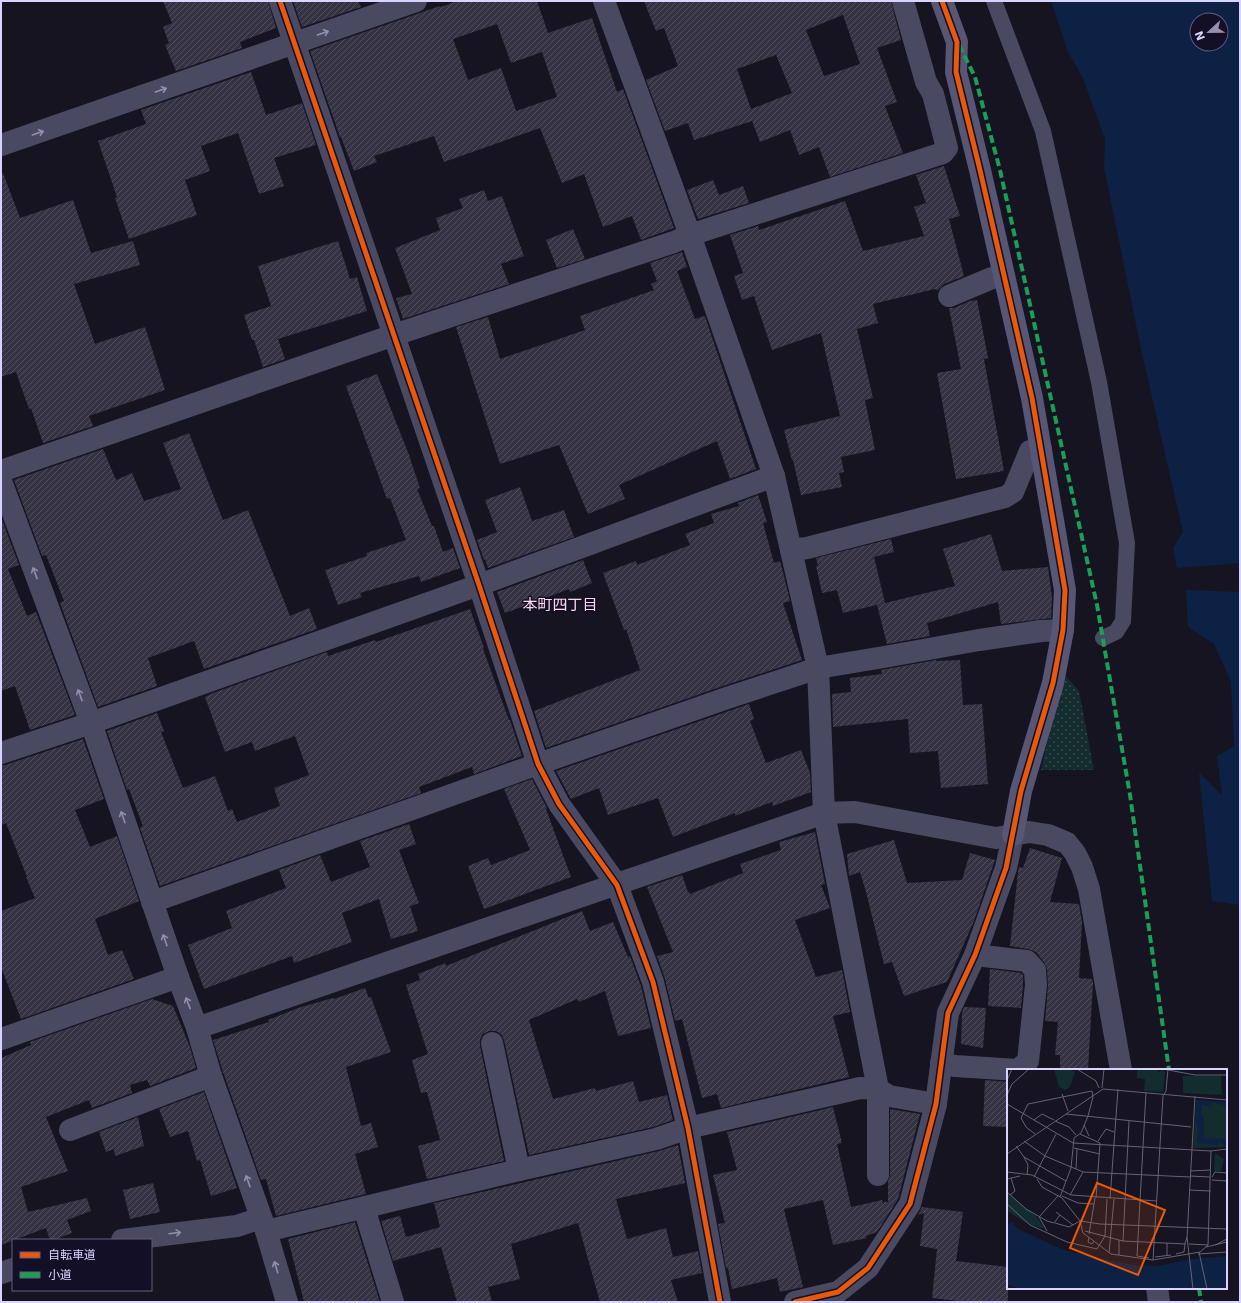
<svg xmlns="http://www.w3.org/2000/svg" width="1241" height="1303" viewBox="0 0 1241 1303" font-family="'DejaVu Sans','Noto Sans JP',sans-serif">
<defs>
<pattern id="park-dots" width="8" height="8" patternUnits="userSpaceOnUse"><rect width="8" height="8" fill="#132c2d"/><path d="M2 2h.1M6 6h.1" fill="none" stroke="#354a4c" stroke-width="1.8" stroke-linecap="round"/></pattern>
<pattern id="building-hatch" width="6" height="6" patternUnits="userSpaceOnUse"><rect width="6" height="6" fill="#343243"/><path d="M-1 1l2-2M0 6l6-6M5 7l2-2" fill="none" stroke="#514f5f"/></pattern>
</defs>
<rect width="100%" height="100%" fill="#161421"/>
<!-- park -->
<polygon fill="url(#park-dots)" points="1063,673 1079,691 1094,770 1041,770"/>
<!-- water -->
<g fill="#0d2144" fill-rule="evenodd">
<path d="M1051 1H1240V563L1177 568 1173 548 1183 532 1141 349 1104 167 1105 139 1082 76 1068 52ZM1197 20H1221V44H1197Z"/>
<polygon points="1186,590 1240,592 1240,905 1212,901 1199,773 1222,795 1217,756 1234,746 1231,682 1214,644 1188,627"/>
</g>
<!-- building -->
<g fill="url(#building-hatch)" fill-rule="evenodd">
<polygon points="163,1 268,1 276,28 240,42 242,48 176,71 165,45 169,43 163,27 172,23"/>
<polygon points="293,1 358,1 361,7 302,27"/>
<path d="M457 1H537L548 33 592 18 617 92 623 89 674 228 641 240 632 216 603 227 584 174 562 183 540 128 444 162 434 136 374 156 377 162 354 171 341 137H340L310 51 440 6 441 7ZM497 24 511 63 542 52 557 97 516 111 501 68 468 80 453 39Z"/>
<path d="M644 1H891L901 40 877 48 897 102 885 106 903 153 830 177 819 147 799 155 790 130 760 142 752 121 694 140 688 123 665 131 646 80 678 66 664 28 656 31ZM843 15 860 64 824 76 806 30ZM776 55 792 93 751 109 737 69Z"/>
<polygon points="251,72 266,115 302,103 316,145 274,158 284,186 259,194 238,133 201,146 210,171 185,180 197,215 129,239 115,198 117,197 98,141 146,124 141,110"/>
<polygon points="944,166 960,216 949,219 964,276 944,284 938,290 936,290 935,289 873,304 878,323 857,329 873,398 865,400 875,450 841,457 844,472 839,473 842,487 801,495 793,460 792,460 784,430 840,416 821,333 772,350 754,296 742,300 734,276 743,273 730,235 758,226 759,230 845,201 863,251 924,236 914,207 926,203 916,175"/>
<polygon points="3,173 20,218 73,200 91,253 133,241 140,265 74,284 95,344 145,327 165,390 89,416 93,426 43,443 31,408 29,409 16,372 1,377 1,174"/>
<polygon points="713,180 719,195 743,186 749,203 698,219 687,190"/>
<polygon points="484,190 488,201 502,196 524,256 501,264 509,284 403,319 396,298 412,294 395,248 440,230 436,218 463,208 459,199"/>
<polygon points="573,229 585,259 557,268 546,240"/>
<polygon points="338,241 350,279 357,277 367,311 278,339 285,359 263,367 254,340 252,340 244,315 271,306 258,266"/>
<polygon points="682,252 687,267 677,271 695,319 705,316 756,469 730,479 717,441 619,485 625,499 588,514 559,445 500,464 456,327 488,317 500,359 585,330 580,316 654,290 651,284 657,281 650,263"/>
<polygon points="977,300 988,358 984,359 1004,471 956,479 937,373 961,369 949,308 954,308 970,301"/>
<polygon points="377,374 409,455 420,488 417,489 432,526 434,526 443,552 453,548 460,568 421,582 419,576 360,593 362,597 338,605 325,570 367,556 366,553 406,540 390,498 387,499 346,386"/>
<polygon points="189,433 223,520 248,510 290,616 309,608 317,629 204,669 194,641 148,658 157,686 98,707 60,603 64,601 46,555 42,556 14,480 103,449 116,480 132,473 144,501 181,489 163,443"/>
<polygon points="520,487 532,521 564,510 574,537 488,568 485,559 484,560 477,540 497,532 485,500"/>
<polygon points="758,495 767,522 763,523 774,563 780,561 783,572 790,601 783,603 802,660 723,686 546,748 534,711 640,670 626,629 624,630 603,573 636,561 637,565 690,545 685,534 714,523 711,514 739,506 738,503"/>
<polygon points="1,517 19,565 8,569 27,616 36,612 75,715 30,730 15,686 1,691"/>
<polygon points="991,534 1002,571 1048,567 1052,597 1051,618 1001,624 998,602 927,623 930,636 887,644 877,605 955,586 943,549"/>
<polygon points="891,539 894,552 874,557 885,603 843,613 837,590 822,593 816,566 818,566 816,558"/>
<polygon points="583,560 592,583 570,592 569,589 505,613 497,592"/>
<polygon points="470,609 484,648 483,649 509,720 510,720 522,756 474,774 472,767 419,787 421,793 160,886 140,828 143,826 129,789 127,790 107,731 157,713 164,731 161,732 183,788 215,776 228,811 232,809 237,822 280,806 274,788 309,775 295,736 255,751 252,742 225,752 205,697 213,693 327,652 328,656 375,640 376,642"/>
<polygon points="936,660 937,661 960,660 963,705 982,704 988,784 941,788 938,751 910,753 908,719 833,727 832,694 851,692 850,678 882,674 881,670"/>
<polygon points="749,704 754,719 750,721 766,763 801,750 810,773 811,792 773,806 772,802 735,816 735,813 673,837 658,798 608,815 599,788 571,799 556,771"/>
<polygon points="83,739 104,799 75,810 90,847 117,836 139,901 95,919 108,955 122,950 134,979 21,1019 1,967 1,911 35,898 26,877 27,877 6,823 1,825 1,765 5,765"/>
<polygon points="532,779 547,808 546,809 571,877 484,909 468,866 488,858 491,865 530,850 504,789"/>
<polygon points="409,824 416,844 399,850 419,903 410,906 418,931 391,939 379,899 342,913 352,942 294,963 292,956 204,989 188,945 232,928 226,911 286,888 279,870 320,855 331,882 370,867 360,841"/>
<polygon points="815,832 825,884 821,885 830,908 795,920 816,977 842,970 850,1012 833,1016 849,1077 721,1108 717,1094 702,1098 682,1019 675,1021 665,979 657,956 673,952 647,887 682,875 688,892 689,892 690,894 743,873 740,864 781,850 779,842"/>
<polygon points="894,840 907,883 962,880 970,853 995,860 974,921 947,982 904,996 892,962 884,964 866,892 860,872 849,876 847,854"/>
<polygon points="1030,848 1062,858 1050,902 1079,904 1082,922 1079,978 1092,979 1093,983 1088,1070 1060,1070 1060,1055 1055,1055 1058,1022 1045,1021 1048,986 1047,969 1044,962 1036,952 1028,949 1010,946 1018,872 1019,867 1023,868"/>
<polygon points="582,911 590,931 613,922 628,957 630,956 641,986 651,1028 618,1036 605,991 579,1002 577,999 529,1020 553,1099 595,1088 596,1091 633,1081 639,1102 667,1095 673,1120 653,1127 529,1155 504,1040 502,1035 496,1031 489,1031 483,1034 480,1039 480,1046 504,1161 427,1179 418,1146 440,1140 427,1092 421,1093 412,1060 428,1054 406,985 420,980 418,974 445,963 446,966"/>
<polygon points="990,969 1021,973 1023,975 1023,985 1021,1008 988,1006"/>
<polygon points="365,988 369,998 371,997 391,1052 346,1067 361,1126 371,1123 378,1147 355,1154 366,1194 276,1216 266,1179 261,1180 223,1072 213,1040 269,1022 268,1020 298,1008 333,998 334,999"/>
<polygon points="152,999 173,1006 190,1047 196,1068 150,1086 147,1080 130,1085 132,1093 92,1108 89,1100 46,1117 68,1171 21,1187 28,1212 87,1198 91,1211 67,1220 72,1233 54,1240 50,1240 46,1228 1,1245 1,1058 31,1045 30,1042"/>
<polygon points="964,1007 986,1008 983,1048 961,1044 962,1013"/>
<polygon points="985,1080 1008,1082 1008,1127 983,1126"/>
<polygon points="204,1092 237,1188 211,1196 200,1160 197,1161 188,1131 170,1137 159,1109"/>
<polygon points="833,1107 842,1143 837,1144 851,1207 882,1200 884,1205 884,1202 888,1202 888,1182 890,1175 890,1109 920,1114 898,1199 877,1232 866,1236 867,1238 833,1245 823,1200 784,1209 803,1287 780,1292 777,1278 732,1289 728,1268 726,1268 718,1224 725,1223 713,1175 737,1170 727,1132"/>
<polygon points="138,1117 144,1146 115,1156 114,1149 106,1152 99,1132"/>
<polygon points="678,1145 685,1183 616,1199 627,1239 666,1228 673,1257 698,1251 702,1273 671,1280 678,1302 600,1302 578,1223 511,1244 520,1279 488,1287 492,1302 457,1302 441,1247 393,1261 381,1221 400,1216 406,1237 440,1227 434,1203 659,1151"/>
<polygon points="153,1183 160,1212 130,1219 123,1190"/>
<polygon points="922,1207 963,1212 956,1261 1008,1267 1008,1302 967,1302 932,1298 937,1249 920,1246 924,1213 918,1215"/>
<polygon points="355,1222 380,1302 304,1302 288,1239"/>
</g>
<g fill="none" stroke-linecap="round" stroke-linejoin="round">
<!-- lane -->
<polyline stroke="#4a4962" stroke-width="16" points="994,1 1043,131 1099,382 1127,543 1123,621 1116,632 1103,638"/>
<!-- street -->
<g stroke="#4a4962" stroke-width="22">
<polyline points="280,1 479,585 538,764 559,804 617,885 653,982 688,1128 720,1302"/>
<polyline points="604,1 690,235 774,476 818,668 824,813 878,1089 878,1175"/>
<polyline points="1,145 416,1"/>
<polyline points="949,296 992,278 1004,276"/>
<polyline points="1,471 394,335 674,242 690,235 943,153 947,148 933,94 926,82 903,1"/>
<polyline points="1,481 91,723 178,977 197,1028 211,1076 266,1231 287,1302"/>
<polyline points="791,550 807,548 1005,497 1013,492 1030,451 1041,449"/>
<polyline points="1,753 91,723 479,585 774,476"/>
<polyline points="152,902 538,764 727,698 818,668 884,657 979,640 1041,631 1063,630"/>
<polyline points="197,1028 824,813 855,812 996,838 1029,832 1048,835 1067,843 1075,853 1082,867 1089,889 1121,1070"/>
<polyline points="1,1039 178,977"/>
<polyline points="492,1043 519,1170"/>
<polyline points="941,1063 955,1066 1018,1070 1028,1061 1036,985 1035,970 1027,961 975,955"/>
<polyline points="70,1130 211,1076"/>
<polyline points="365,1207 368,1221 393,1302"/>
<polyline points="266,1231 519,1170 656,1139 688,1128 860,1088 878,1089 889,1096 936,1104"/>
<polyline points="122,1240 237,1226 261,1218"/>
<polyline points="1,1273 13,1269"/>
<polyline points="1157,1288 1159,1302"/>
<polyline points="795,1302 838,1292 868,1268 910,1204 936,1104 948,1013 975,955 1006,868 1013,835"/>
</g>
<!-- secondary -->
<polyline stroke="#575674" stroke-width="22" points="942,1 957,42 956,72 980,170 1032,398 1065,590 1063,630 1053,683 1021,791 1013,835"/>
<!-- quiet -->
<g stroke="#1a9f57" stroke-width="4" stroke-dasharray="8 4" stroke-linecap="butt">
<polyline points="959,45 975,77 1000,170 1097,605 1130,795 1169,1070"/>
<polyline points="1199,1288 1201,1302"/>
</g>
<defs>
<g id="cycleway">
<polyline points="280,1 479,585 538,764 559,804 617,885 653,982 688,1128 720,1302"/>
<polyline points="795,1302 838,1292 868,1268 910,1204 936,1104 948,1013 975,955 1006,868 1021,791 1053,683 1063,630 1065,590 1032,398 980,170 956,72 957,42 942,1"/>
</g>
</defs>
<!-- cycleway casing -->
<use href="#cycleway" stroke="#130f26" stroke-width="8"/>
<!-- cycleway -->
<use href="#cycleway" stroke="#e8590c" stroke-width="5"/>
</g>
<!-- one-way arrows -->
<defs><path id="oneway-shaft" d="M-6 0H5M1.5-3L5.5 0L1.5 3" fill="none" stroke-width="1.6" stroke-linecap="round" stroke-linejoin="round"/></defs>
<g stroke="#928eb0">
<use href="#oneway-shaft" transform="translate(323 33) rotate(-19)"/>
<use href="#oneway-shaft" transform="translate(161 90) rotate(-19)"/>
<use href="#oneway-shaft" transform="translate(38 133) rotate(-19)"/>
<use href="#oneway-shaft" transform="translate(35 573) rotate(-110)"/>
<use href="#oneway-shaft" transform="translate(80 695) rotate(-110)"/>
<use href="#oneway-shaft" transform="translate(123 817) rotate(-109)"/>
<use href="#oneway-shaft" transform="translate(165 940) rotate(-109)"/>
<use href="#oneway-shaft" transform="translate(188 1003) rotate(-111)"/>
<use href="#oneway-shaft" transform="translate(248 1181) rotate(-109)"/>
<use href="#oneway-shaft" transform="translate(175 1233) rotate(-7)"/>
<use href="#oneway-shaft" transform="translate(276 1267) rotate(-107)"/>
</g>
<g text-anchor="middle" dominant-baseline="central" stroke-width="3" stroke-linejoin="round" paint-order="stroke">
<!-- neighbourhood labels -->
<g font-size="15" fill="#ffd6f0" stroke="#130f26">
<text x="560" y="605">本町四丁目</text>
</g>
</g>
<!-- overview -->
<g transform="translate(1007 1069)">
<rect width="220" height="220" fill="#161421"/>
<path d="M176 7H214L215 26 176 24Z" fill="#132c2d"/>
<path d="M130 0 149 1 153 3 155 0 158 3 156 23 137 22 138 10 130 9ZM189 31 220 33V78L186 79ZM208 84 217 90 214 102H207ZM0 124 29 147 38 160 21 155 0 142Z" fill="#132c2d"/>
<path d="M47 0H63L68 3 63 18 58 21 52 18Z" fill="#132c2d"/>
<path d="M190 31 220 33V37L204 33 203 40 202 37H195L194 44 197 50V69L219 70 220 78 212 73 211 76 190 74 191 58 188 52ZM5 153 11 160 57 181 102 191 101 196 103 191 127 196 152 197 184 190 220 187V220H12L0 215V156Z" fill="#0d2144"/>
<path fill="none" stroke="#64617a" stroke-width="1" d="M70 0 89 12 92 19M156 0 188 6H220M0 11 5 0M95 19 97 0M139 23 130 187 142 189M55 25 61 42M0 26 5 15 22 0M156 27 159 22 161 0M0 35 66 74 204 82 220 80M59 45 184 58M27 51 35 45 47 51M48 52 62 58 69 66M77 56 82 67M28 65 19 58 14 49 21 35 85 22 86 28 81 47 74 64 67 69 64 99 53 128M73 65 93 74 89 129M17 72 38 87 76 103 183 108M91 72 99 60 107 63M9 77 17 88 59 112M67 79 93 85M0 85 96 20 220 31M17 88 21 96 20 106M69 100 70 80M183 102 203 101M0 103 25 106 64 126 150 132M183 107 203 108M27 108 49 65M205 108 208 103 220 104M0 110 13 107M30 110 35 118 55 129 73 152 93 155 220 160M205 111 220 112M182 121 204 122M0 123 19 140 40 152 47 154 53 146M3 126 8 122 4 109M63 126 76 103M55 127 71 134 87 135M103 130 111 20M0 135 23 156 60 173 90 180 98 167 100 130M49 143 66 156M73 152 76 164 104 185 146 191 193 183 201 176 204 82M48 154 62 158 73 152M40 162 32 148 51 127M78 162 116 172 178 175 180 168M82 165 88 129M82 168 81 173 85 175 87 172M112 171V186M116 172 122 52M182 175 201 176M208 176 220 170M199 178 220 173M192 183 200 220M102 184 107 130M169 185 177 183 178 175M191 185 220 183M160 187V174M148 188 164 186M146 191 156 27M186 220 180 168 188 27"/>
<path fill="#e8590c" fill-opacity="0.15" stroke="#e8590c" stroke-width="2" d="M90 114 158 141 131 206 63 179Z"/>
<rect width="220" height="220" fill="none" stroke="#d9d4ff" stroke-width="2"/>
</g>
<!-- border -->
<rect width="1241" height="1303" fill="none" stroke="#d9d4ff" stroke-width="4"/>
<!-- legend -->
<rect x="12" y="1239" width="140" height="52" fill="#130f26" stroke="#625e7d"/>
<rect x="20" y="1252" width="20" height="6" fill="#e8590c" stroke="#625e7d"/>
<text x="48" y="1259" font-size="12" fill="#d9d4ff">自転車道</text>
<rect x="20" y="1272" width="20" height="6" fill="#1a9f57" stroke="#625e7d"/>
<text x="48" y="1279" font-size="12" fill="#d9d4ff">小道</text>
<!-- north arrow -->
<g transform="translate(1209 32) rotate(248)"><circle r="19" fill="#130f26" stroke="#625e7d"/>
<path d="M0-3L7 15L0 10L-7 15Z" fill="#9591b1"/>
<text y="-6" font-size="11" font-weight="bold" text-anchor="middle" fill="#d9d4ff">N</text>
</g>
</svg>
